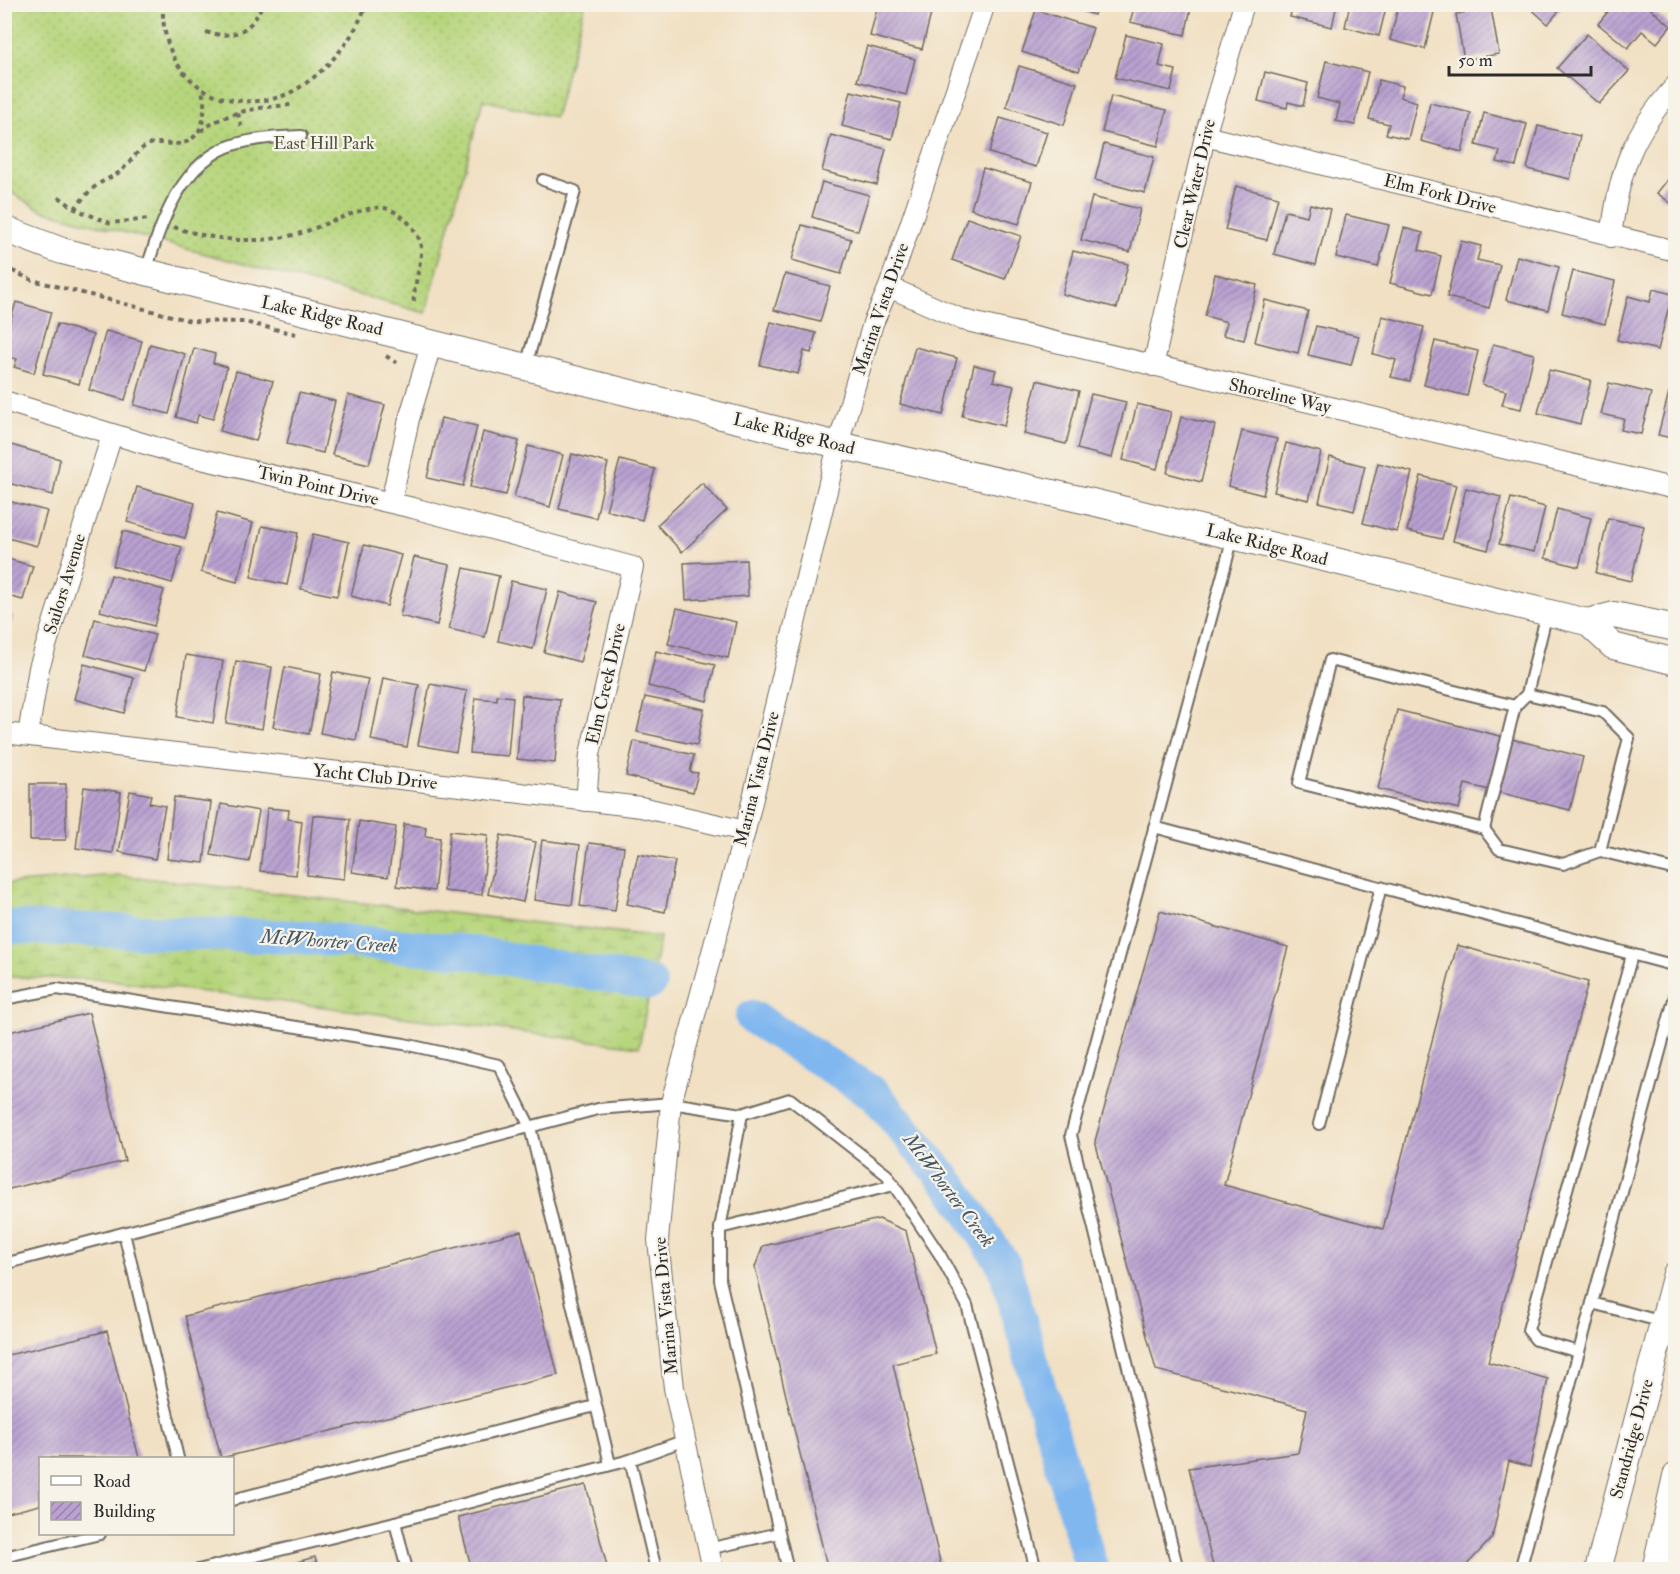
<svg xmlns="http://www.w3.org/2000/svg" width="1680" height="1574" viewBox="0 0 1680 1574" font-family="'IM FELL Double Pica',serif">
<defs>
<pattern id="grass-dots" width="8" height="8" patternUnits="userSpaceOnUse" patternTransform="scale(1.5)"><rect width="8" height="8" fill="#b6d57c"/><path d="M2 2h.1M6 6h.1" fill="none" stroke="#9db76b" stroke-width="1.8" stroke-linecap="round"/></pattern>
<pattern id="wetland-marsh" width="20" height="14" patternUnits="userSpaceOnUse" patternTransform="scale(1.5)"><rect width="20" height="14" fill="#b6d57c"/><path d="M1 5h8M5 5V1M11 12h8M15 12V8" fill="none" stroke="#9db76b"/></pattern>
<pattern id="building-hatch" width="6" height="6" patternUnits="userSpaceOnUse" patternTransform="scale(1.5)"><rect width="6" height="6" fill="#b9a1d1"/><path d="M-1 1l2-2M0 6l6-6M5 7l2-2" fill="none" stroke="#9783aa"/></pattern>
</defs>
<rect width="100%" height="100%" fill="#f7f3e8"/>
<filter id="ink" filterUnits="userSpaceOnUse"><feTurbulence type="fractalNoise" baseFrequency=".0167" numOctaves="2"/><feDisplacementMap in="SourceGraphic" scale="12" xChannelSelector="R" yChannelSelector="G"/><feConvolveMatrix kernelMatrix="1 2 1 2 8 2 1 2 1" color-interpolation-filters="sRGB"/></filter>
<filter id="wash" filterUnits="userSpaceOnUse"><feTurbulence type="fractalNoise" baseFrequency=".008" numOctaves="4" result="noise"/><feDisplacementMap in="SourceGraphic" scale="24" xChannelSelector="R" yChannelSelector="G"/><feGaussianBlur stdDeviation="1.35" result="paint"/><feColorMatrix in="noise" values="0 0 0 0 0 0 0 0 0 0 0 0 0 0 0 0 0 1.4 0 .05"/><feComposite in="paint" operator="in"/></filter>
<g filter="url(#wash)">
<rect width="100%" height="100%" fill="#f1e0c3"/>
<!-- grass -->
<polygon fill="url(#grass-dots)" stroke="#708054" stroke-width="1.5" points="5,5 585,5 555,117 483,100 426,313 41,210 5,189"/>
<!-- wetland -->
<polygon fill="url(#wetland-marsh)" stroke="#708054" stroke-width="1.5" points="117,875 660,937 639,1047 102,979 5,977 5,884"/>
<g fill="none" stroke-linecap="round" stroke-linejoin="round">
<!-- river -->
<g stroke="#80b7ef" stroke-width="34">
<polyline points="4,927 298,937 462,951 650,983"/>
<polyline points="752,1017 874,1094 955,1191 1004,1265 1092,1570"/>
</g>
</g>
<g id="blocks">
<!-- building -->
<g fill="url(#building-hatch)">
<polygon points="878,4 893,4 931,14 922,49 870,36"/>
<polygon points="1061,4 1097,4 1094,15"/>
<polygon points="1135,4 1192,4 1185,35 1130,22"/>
<polygon points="1293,4 1337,4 1332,27 1290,17"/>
<polygon points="1350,4 1387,4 1379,36 1345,27"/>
<polygon points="1399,4 1436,4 1425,49 1390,40"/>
<polygon points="1526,4 1565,4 1548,24"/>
<polygon points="1614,4 1645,4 1671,26 1657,43 1642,31 1628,48 1598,24"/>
<polygon points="1491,8 1499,54 1464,60 1456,14"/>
<polygon points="1036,10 1093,28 1079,71 1022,52"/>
<polygon points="1587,34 1629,71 1599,104 1557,68"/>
<polygon points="1126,35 1164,44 1159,66 1176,70 1171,91 1115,78"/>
<polygon points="867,46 915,59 906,95 857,81"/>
<polygon points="1326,61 1368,72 1355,125 1336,121 1340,104 1317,98"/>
<polygon points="1019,66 1077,83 1064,125 1006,107"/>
<polygon points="1265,72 1308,83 1303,106 1288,102 1287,108 1258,101"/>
<polygon points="1379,80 1403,86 1400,97 1417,102 1408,139 1386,134 1389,124 1369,119"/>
<polygon points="851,91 901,103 892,139 842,126"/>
<polygon points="1111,96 1167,110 1158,146 1102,132"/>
<polygon points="1430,103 1471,113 1462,152 1421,141"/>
<polygon points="1484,113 1527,124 1516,166 1497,162 1500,151 1476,145"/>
<polygon points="1000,118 1047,132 1036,167 989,153"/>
<polygon points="1538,126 1580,136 1570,179 1527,169"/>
<polygon points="831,135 886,149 877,185 822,171"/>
<polygon points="1104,144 1154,157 1145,193 1095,180"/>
<polygon points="983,168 1032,182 1019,224 971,209"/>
<polygon points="1676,169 1676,207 1657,193"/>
<polygon points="822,182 869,195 858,231 812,217"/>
<polygon points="1236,186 1278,197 1267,240 1225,230"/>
<polygon points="1092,197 1140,209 1130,252 1081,240"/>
<polygon points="1310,204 1330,209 1316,265 1274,254 1285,211 1307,216"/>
<polygon points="1346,215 1389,225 1378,267 1336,257"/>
<polygon points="967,218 1021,236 1005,279 952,260"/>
<polygon points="802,225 851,239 841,274 792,260"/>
<polygon points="1404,228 1423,233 1419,250 1441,256 1432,294 1390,283"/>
<polygon points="1461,241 1481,246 1477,260 1500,265 1489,308 1447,297"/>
<polygon points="1073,251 1128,264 1117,308 1062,294"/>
<polygon points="1517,256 1559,267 1548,310 1506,300"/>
<polygon points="1573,271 1615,281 1605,324 1562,313"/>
<polygon points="785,274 830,286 820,322 774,310"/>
<polygon points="1215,274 1257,285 1244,340 1223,335 1227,322 1205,316"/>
<polygon points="1653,289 1672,294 1658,350 1617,340 1628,296 1650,302"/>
<polygon points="1265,300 1308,311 1298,353 1255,342"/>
<polygon points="16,302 51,312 34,373 14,367 17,359 4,356 4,341"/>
<polygon points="1382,316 1424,327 1410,381 1391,377 1396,360 1373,354"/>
<polygon points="771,322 816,333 811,353 804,351 798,374 760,365"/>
<polygon points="57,324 93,335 79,384 43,374"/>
<polygon points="1316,326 1359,336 1351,365 1308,355"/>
<polygon points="106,331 142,341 125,400 89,390"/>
<polygon points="1435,341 1478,351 1467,396 1424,385"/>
<polygon points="150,344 185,354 169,414 134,405"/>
<polygon points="1493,344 1534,354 1521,409 1502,405 1506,391 1482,385"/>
<polygon points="915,347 957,358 943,415 900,404"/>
<polygon points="194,348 215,354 213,363 227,367 213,419 198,415 196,423 176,417"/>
<polygon points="974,365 996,370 993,381 1014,386 1004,426 962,416"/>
<polygon points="1549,370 1591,380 1580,424 1538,413"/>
<polygon points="236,371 273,381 256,441 220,431"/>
<polygon points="1037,380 1079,391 1066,444 1024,434"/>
<polygon points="1609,383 1651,393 1641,434 1621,430 1624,419 1601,414"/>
<polygon points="1669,392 1676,393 1676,439 1658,435"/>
<polygon points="299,393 335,401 323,453 287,444"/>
<polygon points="1091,394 1126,402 1112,458 1077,449"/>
<polygon points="348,395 385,405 369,464 332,455"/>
<polygon points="1137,404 1171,412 1157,469 1123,460"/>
<polygon points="1181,417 1215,425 1201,482 1167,473"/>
<polygon points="441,418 477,426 463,486 427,478"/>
<polygon points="1242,431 1277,439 1263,495 1228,486"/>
<polygon points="483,432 519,441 506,495 470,487"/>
<polygon points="4,443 60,459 53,495 4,482"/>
<polygon points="1286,443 1321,452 1309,500 1274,492"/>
<polygon points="528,446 563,455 550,507 514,497"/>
<polygon points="572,454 608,463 596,518 559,509"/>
<polygon points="1330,457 1365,466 1354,511 1319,502"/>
<polygon points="620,460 655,469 642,520 606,510"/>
<polygon points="1378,463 1412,472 1397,532 1363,523"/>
<polygon points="1421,476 1456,485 1442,539 1407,531"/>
<polygon points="702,483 727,510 682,552 657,525"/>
<polygon points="137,487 195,503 185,538 127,522"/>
<polygon points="1466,488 1501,497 1488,550 1453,541"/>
<polygon points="1511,498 1545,507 1534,552 1499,544"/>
<polygon points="4,500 47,511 37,546 4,537"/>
<polygon points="1557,509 1591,518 1579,567 1545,558"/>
<polygon points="217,513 253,523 237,582 201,572"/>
<polygon points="1608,518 1644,526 1631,581 1596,573"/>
<polygon points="262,526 298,533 287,585 251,577"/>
<polygon points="123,531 182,547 172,583 113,566"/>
<polygon points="313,534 349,542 337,596 301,589"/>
<polygon points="364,545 401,555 387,606 351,596"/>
<polygon points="414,557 450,565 437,625 400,616"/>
<polygon points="4,558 33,566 23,600 4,595"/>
<polygon points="746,560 748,596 686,600 684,563"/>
<polygon points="464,568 499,576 485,637 449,629"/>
<polygon points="111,575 164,590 154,626 100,611"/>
<polygon points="511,581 547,589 533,649 498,641"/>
<polygon points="560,592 597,602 580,662 544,652"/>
<polygon points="677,608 736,622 728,658 668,644"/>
<polygon points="4,613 13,616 5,643 4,643"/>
<polygon points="95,619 155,635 144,671 85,655"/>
<polygon points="656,651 715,665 707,701 648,686"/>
<polygon points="186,655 223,661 213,723 177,717"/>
<polygon points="236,661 272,667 262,729 226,723"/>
<polygon points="84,664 134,678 124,713 74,699"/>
<polygon points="285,667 321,674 309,734 273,727"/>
<polygon points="333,672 368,679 356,740 320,733"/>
<polygon points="383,678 419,685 407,747 371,740"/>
<polygon points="430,684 467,691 456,752 418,745"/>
<polygon points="497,695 513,697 508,756 470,753 475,698 497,700"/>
<polygon points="522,695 560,699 555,763 517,759"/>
<polygon points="645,697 704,709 697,745 637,732"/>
<polygon points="1397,710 1583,757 1570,810 1465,784 1459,809 1378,789"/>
<polygon points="634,741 694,755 690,772 698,773 693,792 626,776"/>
<rect x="30" y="784" width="36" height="56"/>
<polygon points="84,787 121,792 113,853 76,848"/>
<polygon points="130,791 151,795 149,803 165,806 155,859 119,852"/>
<polygon points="174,797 211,802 204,863 167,859"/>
<polygon points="221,804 259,811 249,862 211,855"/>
<polygon points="267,808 289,810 288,819 302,821 296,875 260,871"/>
<polygon points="313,815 350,819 344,879 307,875"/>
<polygon points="359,821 396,827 388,877 352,872"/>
<polygon points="404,824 426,827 425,836 440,838 434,891 397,886"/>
<polygon points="450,831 488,835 482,895 444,891"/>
<polygon points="501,835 536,842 523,902 488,894"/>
<polygon points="542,840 580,845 572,905 534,900"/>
<polygon points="589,843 624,847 615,911 580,906"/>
<polygon points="638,854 675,861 665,912 627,904"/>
<polygon points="1160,911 1288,947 1224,1185 1383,1229 1457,945 1588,982 1488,1362 1548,1379 1530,1467 1509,1461 1492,1538 1462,1570 1214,1570 1189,1468 1298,1453 1307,1409 1156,1370 1095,1141"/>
<polygon points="89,1013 125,1161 5,1190 5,1033"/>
<polygon points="879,1219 906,1231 936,1354 893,1364 942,1570 828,1570 755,1267 763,1246"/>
<polygon points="521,1231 558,1375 221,1458 185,1316"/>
<polygon points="107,1331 139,1458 40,1458 40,1505 4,1514 4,1356"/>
<polygon points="586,1485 608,1570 472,1570 458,1517"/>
<polygon points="315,1557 319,1570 271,1570 271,1569"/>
</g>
</g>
</g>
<g filter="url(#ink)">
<use href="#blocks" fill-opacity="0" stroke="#706a60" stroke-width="1.5"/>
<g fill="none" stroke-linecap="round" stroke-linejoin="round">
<defs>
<g id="service">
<path d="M146 271C161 223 181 160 236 144 257 138 279 137 301 136"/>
<polyline points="526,366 575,191 543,180"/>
<polyline points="1515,706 1330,660 1299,783 1484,829 1499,849 1563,864 1600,851 1629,738 1603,712 1527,694"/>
<polyline points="1154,827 1676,966"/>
<polyline points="1484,829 1515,706 1527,694 1547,613"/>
<polyline points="1600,851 1676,870"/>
<polyline points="4,999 57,989 404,1044 499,1065 530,1127 610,1464"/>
<polyline points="742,1114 790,1099 887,1175 940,1255 967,1305 1036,1570"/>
<polyline points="1319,1124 1381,887"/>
<polyline points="720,1228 894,1185"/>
<polyline points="124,1233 178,1458"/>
<polyline points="4,1264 598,1109 671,1103 742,1114 720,1228 720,1280 788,1570"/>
<polyline points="1592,1303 1663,1322"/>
<polyline points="1579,1352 1536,1340 1528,1330 1632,955"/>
<polyline points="630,1460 656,1570"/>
<polyline points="232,1500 595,1406"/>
<polyline points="395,1522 407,1570"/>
<polyline points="708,1549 779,1533"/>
<polyline points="4,1557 100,1534"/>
<polyline points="198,1570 395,1522 630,1460 685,1440"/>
<polyline points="1178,1570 1071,1135 1233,537"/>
<polyline points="1520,1570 1676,992"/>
</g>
<g id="minor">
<polyline points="1205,136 1676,251"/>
<path d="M1611 237C1619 171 1631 135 1676 85"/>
<polyline points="889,287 963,320 1676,489"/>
<polyline points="1153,366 1205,136 1244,4"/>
<polyline points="4,401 175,453 413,508 633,567 590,754 586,801"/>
<polyline points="391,502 409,419 432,342"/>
<polyline points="4,733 641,807 745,831"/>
<polyline points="28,735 39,668 112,435"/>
<polyline points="713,1570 674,1388 658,1240 671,1103 745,831 838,445 873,323 889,287 985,4"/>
</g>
<g id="tertiary">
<polyline points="4,229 62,251 838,445 1092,502 1587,622 1613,646 1676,662"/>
<polyline points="1587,622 1614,615 1676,628"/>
<polyline points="1598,1570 1676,1274"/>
<polyline points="1655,1570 1676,1476"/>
</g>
</defs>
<!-- service casing -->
<use href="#service" stroke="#706a60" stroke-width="14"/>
<!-- minor casing -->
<use href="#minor" stroke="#706a60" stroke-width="22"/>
<!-- tertiary casing -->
<use href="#tertiary" stroke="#706a60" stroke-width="28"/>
<!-- path -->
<g stroke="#706a60" stroke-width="4" stroke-dasharray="4.5 4.5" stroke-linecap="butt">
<path d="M163 4C160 69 207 112 272 99 311 91 355 42 366 4"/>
<path d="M206 32C232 40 253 31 262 4"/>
<polyline points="238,113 242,130"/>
<path d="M201 131C226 111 260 107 291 105"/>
<polyline points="59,197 75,209 110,223 150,219"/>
<path d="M75 209C81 200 88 192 97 185 105 179 117 176 124 168 132 160 137 151 147 145 157 141 165 144 175 144 203 144 208 113 202 91"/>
<path d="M174 227C214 241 260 245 301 233 322 227 365 204 385 208 400 212 416 227 420 242 425 256 412 286 414 305"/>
<polyline points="4,267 32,280 191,321 244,322 300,335"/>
<polyline points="386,356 397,363"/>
</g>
<!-- service -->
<use href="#service" stroke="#fff" stroke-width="10"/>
<!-- minor -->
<use href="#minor" stroke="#fff" stroke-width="20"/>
<!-- tertiary -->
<use href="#tertiary" stroke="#fff" stroke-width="26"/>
</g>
</g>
<g text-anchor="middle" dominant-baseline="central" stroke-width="4.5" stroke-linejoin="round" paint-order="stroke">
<!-- park labels -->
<g font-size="18" fill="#4e563f" stroke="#f7f3e8">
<text x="324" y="143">East Hill Park</text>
</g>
<!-- street labels -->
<g font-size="18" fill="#2b2b2b" stroke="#f7f3e8">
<text transform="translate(1195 184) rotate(-77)">Clear Water Drive</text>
<text transform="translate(1440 194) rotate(14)">Elm Fork Drive</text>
<text transform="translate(881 309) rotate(-71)">Marina Vista Drive</text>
<text transform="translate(322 316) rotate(13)">Lake Ridge Road</text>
<text transform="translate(1280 396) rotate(13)">Shoreline Way</text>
<text transform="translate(794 434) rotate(14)">Lake Ridge Road</text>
<text transform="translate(318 486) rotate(13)">Twin Point Drive</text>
<text transform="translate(1267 545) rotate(14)">Lake Ridge Road</text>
<text transform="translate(65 584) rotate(-73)">Sailors Avenue</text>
<text transform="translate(606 684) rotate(-77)">Elm Creek Drive</text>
<text transform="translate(375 777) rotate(6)">Yacht Club Drive</text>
<text transform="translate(757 779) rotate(-76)">Marina Vista Drive</text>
<text transform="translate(666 1306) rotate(-95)">Marina Vista Drive</text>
<text transform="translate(1632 1439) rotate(-75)">Standridge Drive</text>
</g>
<!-- water labels -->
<g font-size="20" font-style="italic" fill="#456" stroke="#f7f3e8">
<text transform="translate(329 941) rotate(4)">McWhorter Creek</text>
<text transform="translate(949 1190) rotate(53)">McWhorter Creek</text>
</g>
</g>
<!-- margin -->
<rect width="1680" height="1574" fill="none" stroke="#f7f3e8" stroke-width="24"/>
<!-- legend -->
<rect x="39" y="1457" width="195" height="78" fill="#f7f3e8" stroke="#a5a39c" stroke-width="1.5"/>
<rect x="51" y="1476" width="30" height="9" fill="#ffffff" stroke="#a5a39c" stroke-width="1.5"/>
<text x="93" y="1487" font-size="18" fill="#2b2b2b">Road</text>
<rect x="51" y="1502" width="30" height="18" fill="url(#building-hatch)" stroke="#a5a39c" stroke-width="1.5"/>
<text x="93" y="1517" font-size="18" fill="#2b2b2b">Building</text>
<!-- scale -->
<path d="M1449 66v9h142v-9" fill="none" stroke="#2b2b2b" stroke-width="3"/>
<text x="1458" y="66" font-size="18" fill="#2b2b2b" stroke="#f7f3e8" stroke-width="4.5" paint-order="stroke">50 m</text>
</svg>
